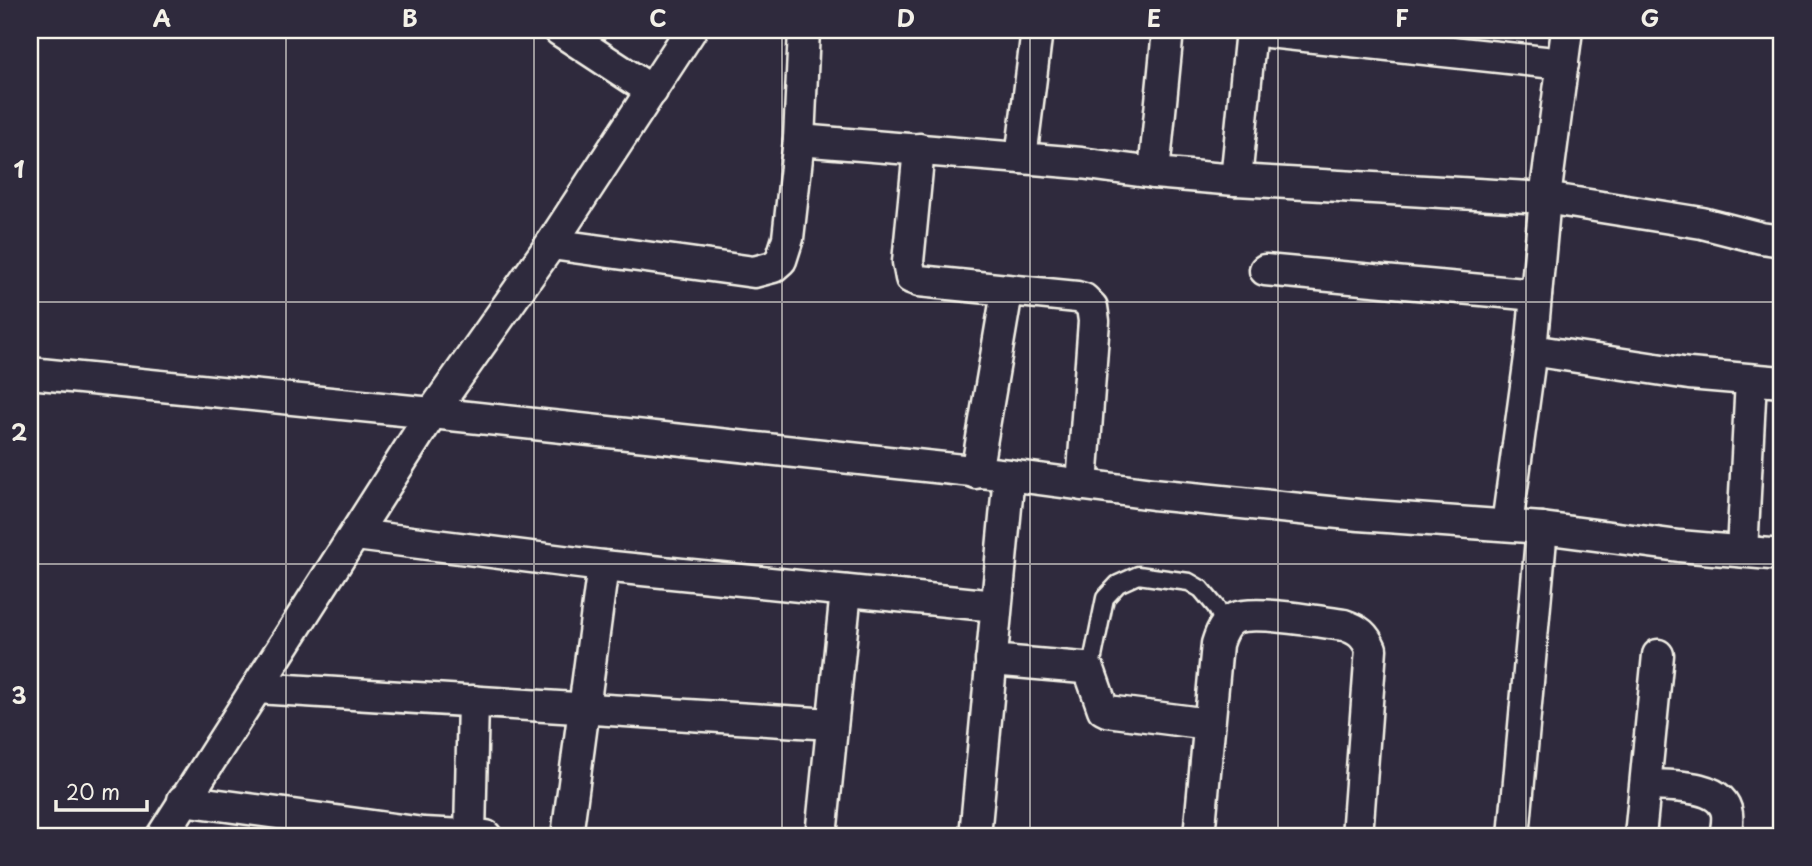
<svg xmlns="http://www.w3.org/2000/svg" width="1812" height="866" viewBox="0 0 1812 866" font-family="'Playpen Sans',sans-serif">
<rect width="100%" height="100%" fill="#2f2a3d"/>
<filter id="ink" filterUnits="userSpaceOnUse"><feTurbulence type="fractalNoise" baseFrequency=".0143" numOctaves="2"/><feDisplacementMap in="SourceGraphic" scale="14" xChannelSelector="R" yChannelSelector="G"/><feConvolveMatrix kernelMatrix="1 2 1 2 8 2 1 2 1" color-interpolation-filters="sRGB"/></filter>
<g filter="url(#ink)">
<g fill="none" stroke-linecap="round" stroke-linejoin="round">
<defs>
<polyline id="service" points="1090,672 1105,598 1118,584 1138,575 1189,582 1201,589 1216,607 1225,625"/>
<g id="minor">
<polyline points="559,30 652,91"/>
<polyline points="1250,30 1563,64"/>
<polyline points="799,140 1081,163 1154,173 1236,180 1545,198 1702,223 1761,238 1782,241"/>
<polyline points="919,149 908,262 911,278 919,281 1077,297 1084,299 1092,307 1094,321 1082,485"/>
<polyline points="1021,158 1037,30"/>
<polyline points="1154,173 1168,30"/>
<polyline points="1236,180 1251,30"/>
<polyline points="551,244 754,272 773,267 781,260 788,238 799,140 804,30"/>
<polyline points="1265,270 1536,295"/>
<polyline points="1531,350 1689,374 1782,382"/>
<polyline points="30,373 432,413 1009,475 1153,494 1359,515 1542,528 1679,546 1782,555"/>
<polyline points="976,473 1007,292"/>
<polyline points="1507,525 1531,350 1545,198 1567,30"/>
<polyline points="356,535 603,566 996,606"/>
<polyline points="1742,551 1751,380"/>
<polyline points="991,660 1083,668 1090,672 1103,709 1107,711 1209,724"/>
<polyline points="257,688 832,724"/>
<path d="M1646 785C1668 786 1723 783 1727 814 1728 821 1726 830 1725 836"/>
<polyline points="183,800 423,833 486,836"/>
<polyline points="470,835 473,701"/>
<polyline points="162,836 432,413 551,244 691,30"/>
<polyline points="567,836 603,566"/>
<polyline points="821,836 846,591"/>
<polyline points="975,836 1009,475"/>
<path d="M1199 836 1217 644C1220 634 1224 623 1235 618 1256 610 1320 622 1344 625 1359 630 1365 635 1371 649L1357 836"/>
<polyline points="1514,836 1542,528"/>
<polyline points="1640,836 1658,655"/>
</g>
</defs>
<!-- service casing -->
<use href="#service" stroke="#f4f1e8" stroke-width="21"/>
<!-- minor casing -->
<use href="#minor" stroke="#f4f1e8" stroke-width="35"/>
<!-- service -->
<use href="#service" stroke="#2f2a3d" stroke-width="16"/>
<!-- minor -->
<use href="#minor" stroke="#2f2a3d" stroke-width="30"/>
</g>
</g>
<!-- grid -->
<path fill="none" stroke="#f4f1e8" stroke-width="2" stroke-opacity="0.55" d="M286 30V836M534 30V836M782 30V836M1030 30V836M1278 30V836M1526 30V836M30 302H1782M30 564H1782"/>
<!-- margin -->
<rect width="1812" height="866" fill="none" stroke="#2f2a3d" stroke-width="77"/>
<!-- scale -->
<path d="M56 800v10h91v-10" fill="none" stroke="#f4f1e8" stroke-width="3.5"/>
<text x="66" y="800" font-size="21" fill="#f4f1e8" stroke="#2f2a3d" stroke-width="5" paint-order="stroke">20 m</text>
<rect x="38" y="38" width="1735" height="790" fill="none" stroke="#f4f1e8" stroke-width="2.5"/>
<g font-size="23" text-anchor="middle" font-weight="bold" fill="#f4f1e8">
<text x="162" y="27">A</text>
<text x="410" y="27">B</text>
<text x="658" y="27">C</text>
<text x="906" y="27">D</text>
<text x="1154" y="27">E</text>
<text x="1402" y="27">F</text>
<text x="1650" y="27">G</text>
<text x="19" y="178">1</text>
<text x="19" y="441">2</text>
<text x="19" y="704">3</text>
</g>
</svg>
